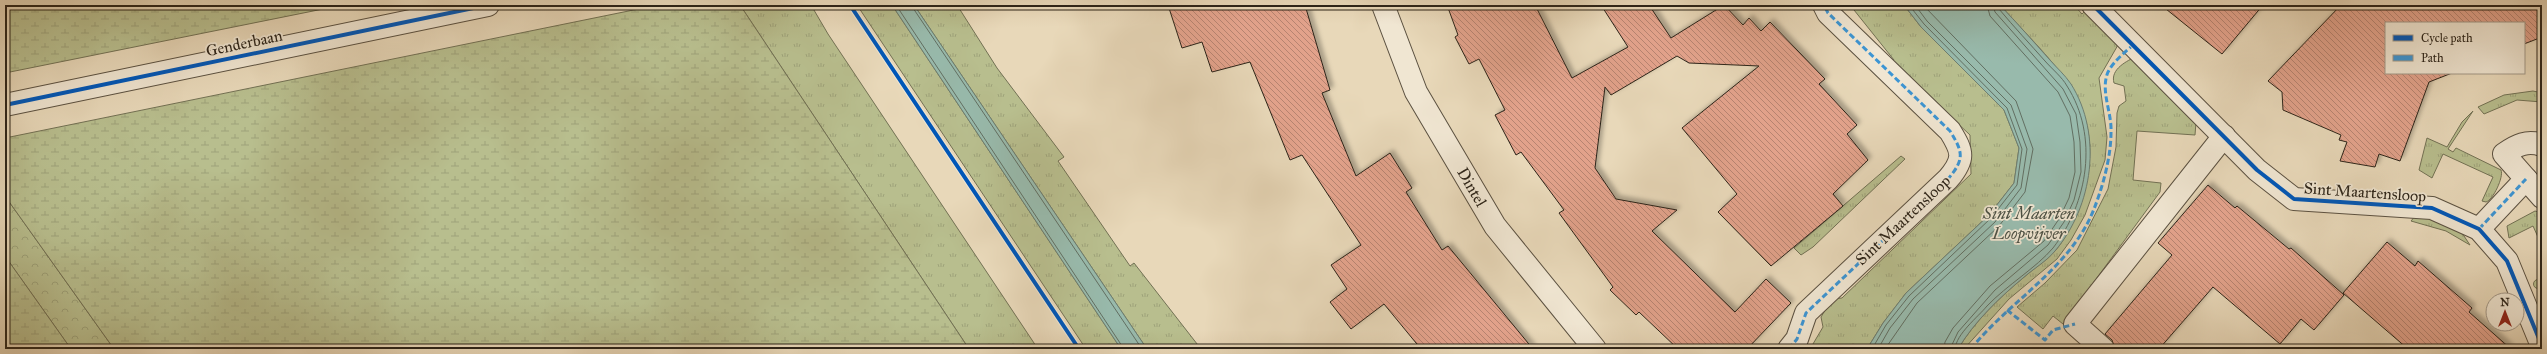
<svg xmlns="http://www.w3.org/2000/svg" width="2547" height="354" viewBox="0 0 2547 354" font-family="'IM FELL Great Primer',serif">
<defs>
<pattern id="grass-tufts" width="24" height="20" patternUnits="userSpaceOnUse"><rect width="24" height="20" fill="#b8be8e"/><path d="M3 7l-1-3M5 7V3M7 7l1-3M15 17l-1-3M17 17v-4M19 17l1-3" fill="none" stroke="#9ea37a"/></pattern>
<pattern id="forest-crowns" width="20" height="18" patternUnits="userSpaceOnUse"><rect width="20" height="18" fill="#b8be8e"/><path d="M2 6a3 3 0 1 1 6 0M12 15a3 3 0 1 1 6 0" fill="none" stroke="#9ea37a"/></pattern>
<pattern id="wetland-marsh" width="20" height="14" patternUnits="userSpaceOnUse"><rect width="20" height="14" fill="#b8be8e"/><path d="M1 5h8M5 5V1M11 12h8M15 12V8" fill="none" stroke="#9ea37a"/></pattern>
<pattern id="building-back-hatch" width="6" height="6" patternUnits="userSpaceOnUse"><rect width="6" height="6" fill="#e2a28b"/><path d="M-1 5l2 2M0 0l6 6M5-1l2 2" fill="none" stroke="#b78471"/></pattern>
<filter id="shadow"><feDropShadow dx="3.5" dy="-3.5" stdDeviation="2" flood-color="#0004"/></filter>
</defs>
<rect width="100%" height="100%" fill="#e8d8b9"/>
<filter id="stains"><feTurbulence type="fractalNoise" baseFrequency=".005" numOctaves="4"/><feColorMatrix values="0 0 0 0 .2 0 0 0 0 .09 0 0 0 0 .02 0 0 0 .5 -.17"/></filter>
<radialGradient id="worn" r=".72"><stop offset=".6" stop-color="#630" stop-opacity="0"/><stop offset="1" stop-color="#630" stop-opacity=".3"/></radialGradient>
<!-- grass -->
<g fill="url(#grass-tufts)" stroke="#727154">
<polygon points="740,5 811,5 828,34 1038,349 969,349"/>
<polygon points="857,5 892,5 1121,349 1086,349"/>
<polygon points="914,5 957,5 997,68 1064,157 1058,161 1130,266 1134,263 1201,349 1147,349"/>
<polygon points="1850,5 1904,5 1921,27 2004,110 2019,148 2014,183 1989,215 1906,293 1883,323 1867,349 1810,349 1823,327 1821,317 1832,299 1842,298 1971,174 1970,135 1917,85 1887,66 1894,60"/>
<path d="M2000 5H2074L2082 14 2086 10 2122 38 2099 78 2107 137 2105 160 2085 215 2071 240 2057 259 2009 299 1964 349H1958C1974 322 1999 298 2023 278 2033 269 2046 261 2055 251 2069 235 2075 217 2082 197 2111 107 2054 66 2000 5Z"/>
<path d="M2137 56 2196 122 2195 135 2137 131 2133 180 2161 183 2160 192 2063 324 2053 316 2043 329 2017 307 2045 283 2077 250 2108 189 2116 147 2117 113 2119 106 2126 101 2124 86 2114 83C2110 69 2127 61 2137 56Z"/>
<polygon points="2533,91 2542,93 2542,102 2517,100 2484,114 2478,107 2504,95"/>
<path d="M2473 111 2448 149 2453 152 2456 148 2501 170C2504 177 2493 200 2486 202L2482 201 2493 177 2443 154 2432 178 2419 170 2427 138 2447 147 2462 122Z"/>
<polygon points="1901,156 1905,159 1813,247 1801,255 1794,248"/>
<polygon points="2535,211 2542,213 2542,246 2533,226 2509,238 2507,226"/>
<polygon points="2416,215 2458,227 2470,245 2446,231 2411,221"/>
<circle cx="2538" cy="284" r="4.5"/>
</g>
<!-- forest -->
<polygon fill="url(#forest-crowns)" stroke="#727154" points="5,196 114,349 71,349 5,256"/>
<!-- wetland -->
<g fill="url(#wetland-marsh)" stroke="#727154">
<polygon points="5,5 343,5 5,73"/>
<polygon points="658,5 740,5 969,349 114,349 5,196 5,138"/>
<polygon points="5,256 71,349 5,349"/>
</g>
<!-- water -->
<g fill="#98baac" stroke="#6d7e71">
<polygon points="892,5 914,5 1147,349 1121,349"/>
<path d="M1904 5H2000C2017 23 2033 41 2049 59 2056 67 2065 75 2071 84 2103 135 2093 206 2055 251 2047 261 2033 269 2023 278 1999 298 1974 322 1958 349H1867L1883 323 1906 293 1989 215 2014 183 2019 148 2004 110 1921 27Z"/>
</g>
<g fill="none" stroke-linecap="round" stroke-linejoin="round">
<!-- shore -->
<g stroke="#626f62" stroke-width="1">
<polyline points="896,5 1124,349"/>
<polyline points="911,5 1142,349"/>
<polyline points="1872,349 1886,325 1909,296 1991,218 2017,185 2022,149 2007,108 1924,24 1909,5"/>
<polyline points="1878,349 1890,328 1913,299 1995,222 2021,188 2027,149 2011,105 1927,21 1915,5"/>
<polyline points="1885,349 1917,303 1999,226 2025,192 2033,149 2016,101 1923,5"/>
<polyline points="1944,349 1945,342 1953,328 1990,286 2044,241 2059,219 2069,198 2075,172 2074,142 2070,116 2058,92 1990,16 1987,5"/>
<polyline points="1950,349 1958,332 1995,290 2048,245 2064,222 2074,200 2081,172 2080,142 2076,114 2063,89 1995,12 1993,5"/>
<path d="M1955 349C1956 334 1978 317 1987 306 2007 285 2036 268 2053 248 2088 203 2099 136 2067 86 2062 77 2052 69 2045 61 2030 44 2014 27 1999 9L1998 5"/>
</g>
</g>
<!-- building -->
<g fill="url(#building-back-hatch)" stroke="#2c2419" filter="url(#shadow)">
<polygon points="1168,5 1305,5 1330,90 1322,93 1356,176 1390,153 1412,188 1406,192 1442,250 1448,246 1533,349 1421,349 1384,304 1351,329 1330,302 1347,289 1331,265 1361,245 1302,155 1290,160 1250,62 1212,72 1202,42 1182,48"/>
<polygon points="1447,5 1535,5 1572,78 1628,47 1601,5 1649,5 1671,38 1724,5 1743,25 1749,18 1761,31 1770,22 1825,79 1819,84 1857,125 1847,134 1868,160 1833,194 1843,206 1771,266 1718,212 1737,194 1682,128 1759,66 1689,63 1677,56 1611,95 1605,87 1595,168 1616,199 1677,210 1652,231 1735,312 1766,279 1791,303 1747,349 1678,349 1639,312 1636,315 1610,290 1613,287 1559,213 1564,210 1521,152 1516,155 1495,115 1505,110 1479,59 1469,64 1455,37 1458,35"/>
<polygon points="2161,5 2263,5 2222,54"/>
<polygon points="2341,5 2542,5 2542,37 2524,44 2524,23 2386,23 2386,73 2452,73 2429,82 2400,161 2379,154 2375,167 2340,161 2347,142 2339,140 2341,135 2283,110 2282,92 2268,81"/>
<polygon points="2208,185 2235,208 2237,206 2289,249 2291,248 2344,295 2314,330 2301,319 2280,344 2213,287 2159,349 2115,349 2112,340 2105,334 2172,255 2158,243"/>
<polygon points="2387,242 2415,266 2418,261 2472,308 2469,312 2511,349 2408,349 2343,293"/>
</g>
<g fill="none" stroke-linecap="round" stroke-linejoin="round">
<defs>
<g id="service">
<path d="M2542 145C2527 140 2517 145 2504 154L2542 197"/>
<polyline points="2103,349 2075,324 2224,136"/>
</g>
<g id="minor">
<polyline points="1383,5 1416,92 1495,226 1595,349"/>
<polyline points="2093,5 2257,170 2294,199 2432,208 2479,229 2507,261 2542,346"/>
<polyline points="5,105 488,5"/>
<polyline points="2479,229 2526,179"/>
<path d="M1789 349 1797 339 1806 313 1948 179C1965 159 1963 152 1950 131L1828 13 1824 5"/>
</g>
</defs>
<!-- service casing -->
<use href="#service" stroke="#5b5141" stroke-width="24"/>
<!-- minor casing -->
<use href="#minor" stroke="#5b5141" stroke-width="24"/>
<!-- service -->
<use href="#service" stroke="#f0e6d2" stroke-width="22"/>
<!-- minor -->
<use href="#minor" stroke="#f0e6d2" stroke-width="22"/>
<!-- quiet -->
<g stroke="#3c95d4" stroke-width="3" stroke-dasharray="6 3" stroke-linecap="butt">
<polyline points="2479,229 2526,179"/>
<polyline points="2007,310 2045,340 2053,330 2075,324"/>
<path d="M1789 349 1797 339 1806 313 1948 179C1965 159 1963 152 1950 131L1828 13 1824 5"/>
<path d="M1971 349C2009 301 2071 268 2094 209 2103 186 2111 157 2111 132 2112 112 2100 91 2108 72 2113 62 2125 52 2133 45"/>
</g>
<defs>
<g id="cycleway">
<polyline points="850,5 1079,349"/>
<polyline points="2093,5 2257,170 2294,199 2432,208 2479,229 2507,261 2542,346"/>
<polyline points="5,105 488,5"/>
</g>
</defs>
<!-- cycleway casing -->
<use href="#cycleway" stroke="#f0e6d2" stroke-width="6"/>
<!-- cycleway -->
<use href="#cycleway" stroke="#0057b8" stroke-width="4"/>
</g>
<g text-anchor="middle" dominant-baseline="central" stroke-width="3.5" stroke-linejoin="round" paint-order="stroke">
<!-- street labels -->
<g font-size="16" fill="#2c2419" stroke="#f0e6d2">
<text transform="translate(244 43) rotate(-12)">Genderbaan</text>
<text transform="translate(1472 187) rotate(60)">Dintel</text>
<text transform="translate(2365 192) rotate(4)">Sint Maartensloop</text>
<text transform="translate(1903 220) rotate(-43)">Sint Maartensloop</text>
</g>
<!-- water labels -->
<g font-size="17" font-style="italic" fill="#4c5145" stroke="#f0e6d2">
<text x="2029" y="213">Sint Maarten<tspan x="2029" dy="20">Loopvijver</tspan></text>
</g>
</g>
<!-- margin -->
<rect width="2547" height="354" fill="none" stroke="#e8d8b9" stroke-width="20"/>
<rect x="6" y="6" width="2535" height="342" fill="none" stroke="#2c2419" stroke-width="2"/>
<rect x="10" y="10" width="2527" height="334" fill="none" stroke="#2c2419"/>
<!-- legend -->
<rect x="2385" y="22" width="140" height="52" fill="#f0e6d2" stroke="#a29888"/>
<rect x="2393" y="35" width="20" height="6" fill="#0057b8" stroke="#a29888"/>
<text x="2421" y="42" font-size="12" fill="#2c2419">Cycle path</text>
<rect x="2393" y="55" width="20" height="6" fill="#3c95d4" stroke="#a29888"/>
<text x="2421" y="62" font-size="12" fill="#2c2419">Path</text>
<!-- north arrow -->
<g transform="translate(2505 312)"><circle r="19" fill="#f0e6d2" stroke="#a29888"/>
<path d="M0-3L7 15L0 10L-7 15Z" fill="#8f2418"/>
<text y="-6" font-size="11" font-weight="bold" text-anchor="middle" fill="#2c2419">N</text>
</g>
<rect width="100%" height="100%" filter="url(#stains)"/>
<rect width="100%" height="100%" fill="url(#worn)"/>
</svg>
